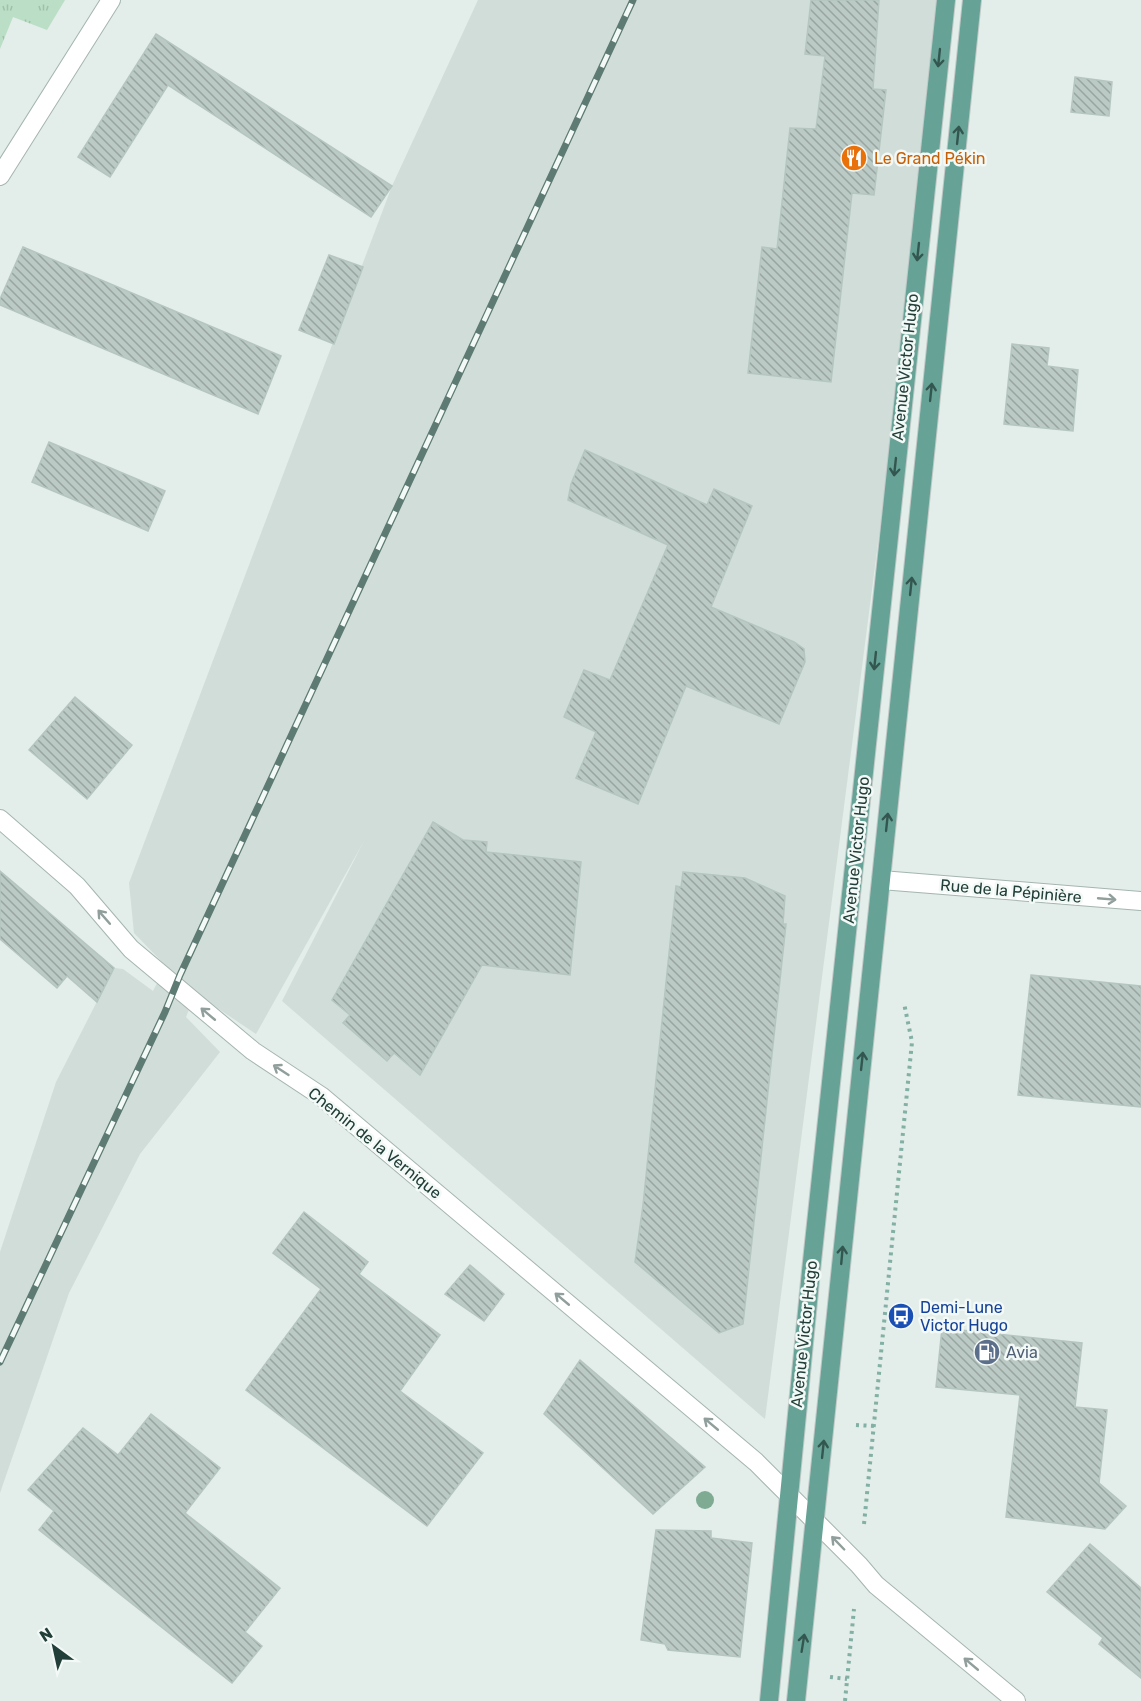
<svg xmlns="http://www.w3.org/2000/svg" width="1141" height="1701" viewBox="0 0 1141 1701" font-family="Rubik,sans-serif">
<defs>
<pattern id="grass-tufts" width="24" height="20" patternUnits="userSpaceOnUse" patternTransform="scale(1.5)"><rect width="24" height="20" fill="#bbdec6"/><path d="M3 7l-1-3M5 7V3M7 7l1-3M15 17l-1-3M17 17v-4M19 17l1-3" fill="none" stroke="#a0c0ab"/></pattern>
<pattern id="building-back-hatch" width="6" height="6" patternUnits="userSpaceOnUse" patternTransform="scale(1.5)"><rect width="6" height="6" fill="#bbcac5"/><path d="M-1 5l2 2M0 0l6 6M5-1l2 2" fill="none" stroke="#98a5a1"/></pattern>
</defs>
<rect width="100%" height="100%" fill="#e3ede9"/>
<!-- built -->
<polygon fill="#d1ddd8" points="478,0 948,0 765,1419 282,1001 364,841 256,1034 198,995 190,1007 186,1017 220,1052 140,1154 69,1293 0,1493 0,1252 56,1082 114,968 123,969 153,991 166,966 134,933 129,883 392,186"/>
<!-- grass -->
<polygon fill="url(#grass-tufts)" points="0,0 65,0 47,30 13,17 0,49"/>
<!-- building -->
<g fill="url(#building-back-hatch)" stroke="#b5c6c0" stroke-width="1.5">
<polygon points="811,0 879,0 873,89 886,90 874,195 852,193 831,382 748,373 762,247 777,249 790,128 816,129 825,56 805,54"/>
<polygon points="156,34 392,186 371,217 168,85 110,177 78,157"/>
<polygon points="1075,77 1112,82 1109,116 1071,112"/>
<polygon points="23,247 281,356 258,414 0,305 0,299"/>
<polygon points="329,255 363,267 334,344 299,330"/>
<polygon points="1012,344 1049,348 1047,366 1078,370 1073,431 1004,424"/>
<polygon points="49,442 165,491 148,531 32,482"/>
<polygon points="585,450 707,505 714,489 752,506 711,607 794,642 804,649 805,662 779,724 686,686 638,804 576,778 596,732 564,717 584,670 610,680 668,545 568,500 571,484"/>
<polygon points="75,697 132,745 87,799 29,750"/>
<polygon points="433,822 463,840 487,842 486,852 581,862 570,975 482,965 420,1075 394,1053 387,1061 343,1023 350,1015 332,1000"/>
<polygon points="0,871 114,968 97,1002 67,976 57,988 0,939"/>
<polygon points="683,872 745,878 785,896 783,924 786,924 743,1324 719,1333 635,1262 643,1205 676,886 681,887"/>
<polygon points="1031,975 1141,986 1141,1107 1018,1095"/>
<polygon points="304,1212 368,1262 359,1274 440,1335 400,1391 483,1453 427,1526 246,1390 321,1289 273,1253"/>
<polygon points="470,1265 504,1294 484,1321 445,1294"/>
<polygon points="942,1328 1082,1343 1075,1407 1107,1410 1099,1483 1126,1506 1105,1529 1006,1517 1020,1395 936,1387"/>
<polygon points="580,1360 705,1467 653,1514 544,1414"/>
<polygon points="151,1414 220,1468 185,1513 280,1588 245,1632 262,1646 232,1683 39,1530 54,1511 28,1490 83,1428 118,1455"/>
<polygon points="656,1530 711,1531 711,1538 752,1543 740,1657 668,1650 665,1644 641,1640"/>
<polygon points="1090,1544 1141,1588 1141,1678 1099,1644 1103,1638 1047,1592"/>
</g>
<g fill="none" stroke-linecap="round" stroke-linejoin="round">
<defs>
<g id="street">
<polyline points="0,176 111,0"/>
<polyline points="0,819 77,886 131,949 253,1051 321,1096 756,1462 859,1565 876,1585 1016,1701"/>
<polyline points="881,880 1141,901"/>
</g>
<g id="primary">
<polyline points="769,1701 811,1271 946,0"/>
<polyline points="796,1701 972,0"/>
</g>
</defs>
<!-- street casing -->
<use href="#street" stroke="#a5b5b0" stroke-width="20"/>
<!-- primary casing -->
<use href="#primary" stroke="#c1c9c7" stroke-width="20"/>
<!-- path -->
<g stroke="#83b0a4" stroke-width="4" stroke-dasharray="3 4.5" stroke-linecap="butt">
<polyline points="856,1425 874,1426"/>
<polyline points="864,1524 912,1042 904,1003"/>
<polyline points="830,1677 847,1679"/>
<polyline points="845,1701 854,1609"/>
</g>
<!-- street -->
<use href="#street" stroke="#fff" stroke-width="18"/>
<!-- primary -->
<use href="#primary" stroke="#67a296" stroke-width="18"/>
<defs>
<polyline id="rail" points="0,1362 165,1012 180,975 633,0"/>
</defs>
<!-- rail casing -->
<use href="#rail" stroke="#5d7a73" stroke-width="7"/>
<!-- rail -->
<use href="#rail" stroke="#f3f9f6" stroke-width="4.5" stroke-dasharray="14" stroke-linecap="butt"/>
</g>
<!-- trees -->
<circle fill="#7eab92" cx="705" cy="1500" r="9"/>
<!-- one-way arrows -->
<defs><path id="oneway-shaft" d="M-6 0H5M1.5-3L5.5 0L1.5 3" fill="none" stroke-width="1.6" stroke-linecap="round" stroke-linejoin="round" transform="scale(1.5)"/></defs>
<g stroke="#335750">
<use href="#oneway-shaft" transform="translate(939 58) rotate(96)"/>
<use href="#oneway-shaft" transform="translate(958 135) rotate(-84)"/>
<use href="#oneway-shaft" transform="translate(918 252) rotate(96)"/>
<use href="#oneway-shaft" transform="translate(931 392) rotate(-84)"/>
<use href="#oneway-shaft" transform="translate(895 467) rotate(96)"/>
<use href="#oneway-shaft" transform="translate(911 586) rotate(-84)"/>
<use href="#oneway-shaft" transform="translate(875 661) rotate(96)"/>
<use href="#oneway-shaft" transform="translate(887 822) rotate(-84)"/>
<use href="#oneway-shaft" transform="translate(862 1061) rotate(-84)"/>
<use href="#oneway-shaft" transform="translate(842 1255) rotate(-85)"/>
<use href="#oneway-shaft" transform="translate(823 1449) rotate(-84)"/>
<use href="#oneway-shaft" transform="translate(803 1643) rotate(-81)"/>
</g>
<g stroke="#909e9c">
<use href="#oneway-shaft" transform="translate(1107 899) rotate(5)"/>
<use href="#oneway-shaft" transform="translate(104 917) rotate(-131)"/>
<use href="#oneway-shaft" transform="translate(208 1014) rotate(-140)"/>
<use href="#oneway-shaft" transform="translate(281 1070) rotate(-147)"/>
<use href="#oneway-shaft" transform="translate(562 1299) rotate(-140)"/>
<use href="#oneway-shaft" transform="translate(711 1424) rotate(-140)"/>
<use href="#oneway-shaft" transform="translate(838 1543) rotate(-134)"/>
<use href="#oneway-shaft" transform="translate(971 1664) rotate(-140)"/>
</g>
<!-- icons -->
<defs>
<symbol id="restaurant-disc" viewBox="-11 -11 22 22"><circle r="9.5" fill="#e8710a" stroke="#f3f9f6"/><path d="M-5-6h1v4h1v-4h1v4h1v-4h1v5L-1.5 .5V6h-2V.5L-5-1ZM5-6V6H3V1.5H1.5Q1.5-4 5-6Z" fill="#fff"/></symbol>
<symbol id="bus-disc" viewBox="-11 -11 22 22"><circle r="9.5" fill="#1a4fb4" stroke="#f3f9f6"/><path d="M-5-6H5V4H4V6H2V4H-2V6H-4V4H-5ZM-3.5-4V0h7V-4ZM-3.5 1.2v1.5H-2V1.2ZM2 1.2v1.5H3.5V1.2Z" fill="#fff"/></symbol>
<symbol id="fuel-disc" viewBox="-11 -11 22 22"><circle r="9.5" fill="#5c6f8a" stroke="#f3f9f6"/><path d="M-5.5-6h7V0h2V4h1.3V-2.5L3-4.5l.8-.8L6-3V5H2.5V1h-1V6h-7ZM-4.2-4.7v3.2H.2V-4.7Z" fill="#fff"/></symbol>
</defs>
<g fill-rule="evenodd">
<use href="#restaurant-disc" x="839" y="143" width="30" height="30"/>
<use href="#bus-disc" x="886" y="1301" width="30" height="30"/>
<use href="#fuel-disc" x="972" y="1337" width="30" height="30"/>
</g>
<g text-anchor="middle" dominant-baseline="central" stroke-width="5" stroke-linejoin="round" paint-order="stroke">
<!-- food labels -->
<g font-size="16" fill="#c56008" stroke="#f3f9f6" text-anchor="start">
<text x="874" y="158">Le Grand Pékin</text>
</g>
<!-- street labels -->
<g font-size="16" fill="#223e38" stroke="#f3f9f6">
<text transform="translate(905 367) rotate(-84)">Avenue Victor Hugo</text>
<text transform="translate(856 850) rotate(-84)">Avenue Victor Hugo</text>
<text transform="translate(1011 891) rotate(5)">Rue de la Pépinière</text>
<text transform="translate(375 1143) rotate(39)">Chemin de la Vernique</text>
<text transform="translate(804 1334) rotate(-84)">Avenue Victor Hugo</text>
</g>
<!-- transit labels -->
<g font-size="16" fill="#164399" stroke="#f3f9f6" text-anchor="start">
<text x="920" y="1307">Demi-Lune<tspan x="920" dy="18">Victor Hugo</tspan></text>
</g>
<!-- service labels -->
<g font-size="16" fill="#4e5e75" stroke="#f3f9f6" text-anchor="start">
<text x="1006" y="1352">Avia</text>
</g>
</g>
<!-- north arrow -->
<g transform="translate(54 1647) rotate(327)" stroke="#f3f9f6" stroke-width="4.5" paint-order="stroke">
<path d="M0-4.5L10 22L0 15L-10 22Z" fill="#223e38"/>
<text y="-9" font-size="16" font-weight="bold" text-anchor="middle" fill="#223e38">N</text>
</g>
</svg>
